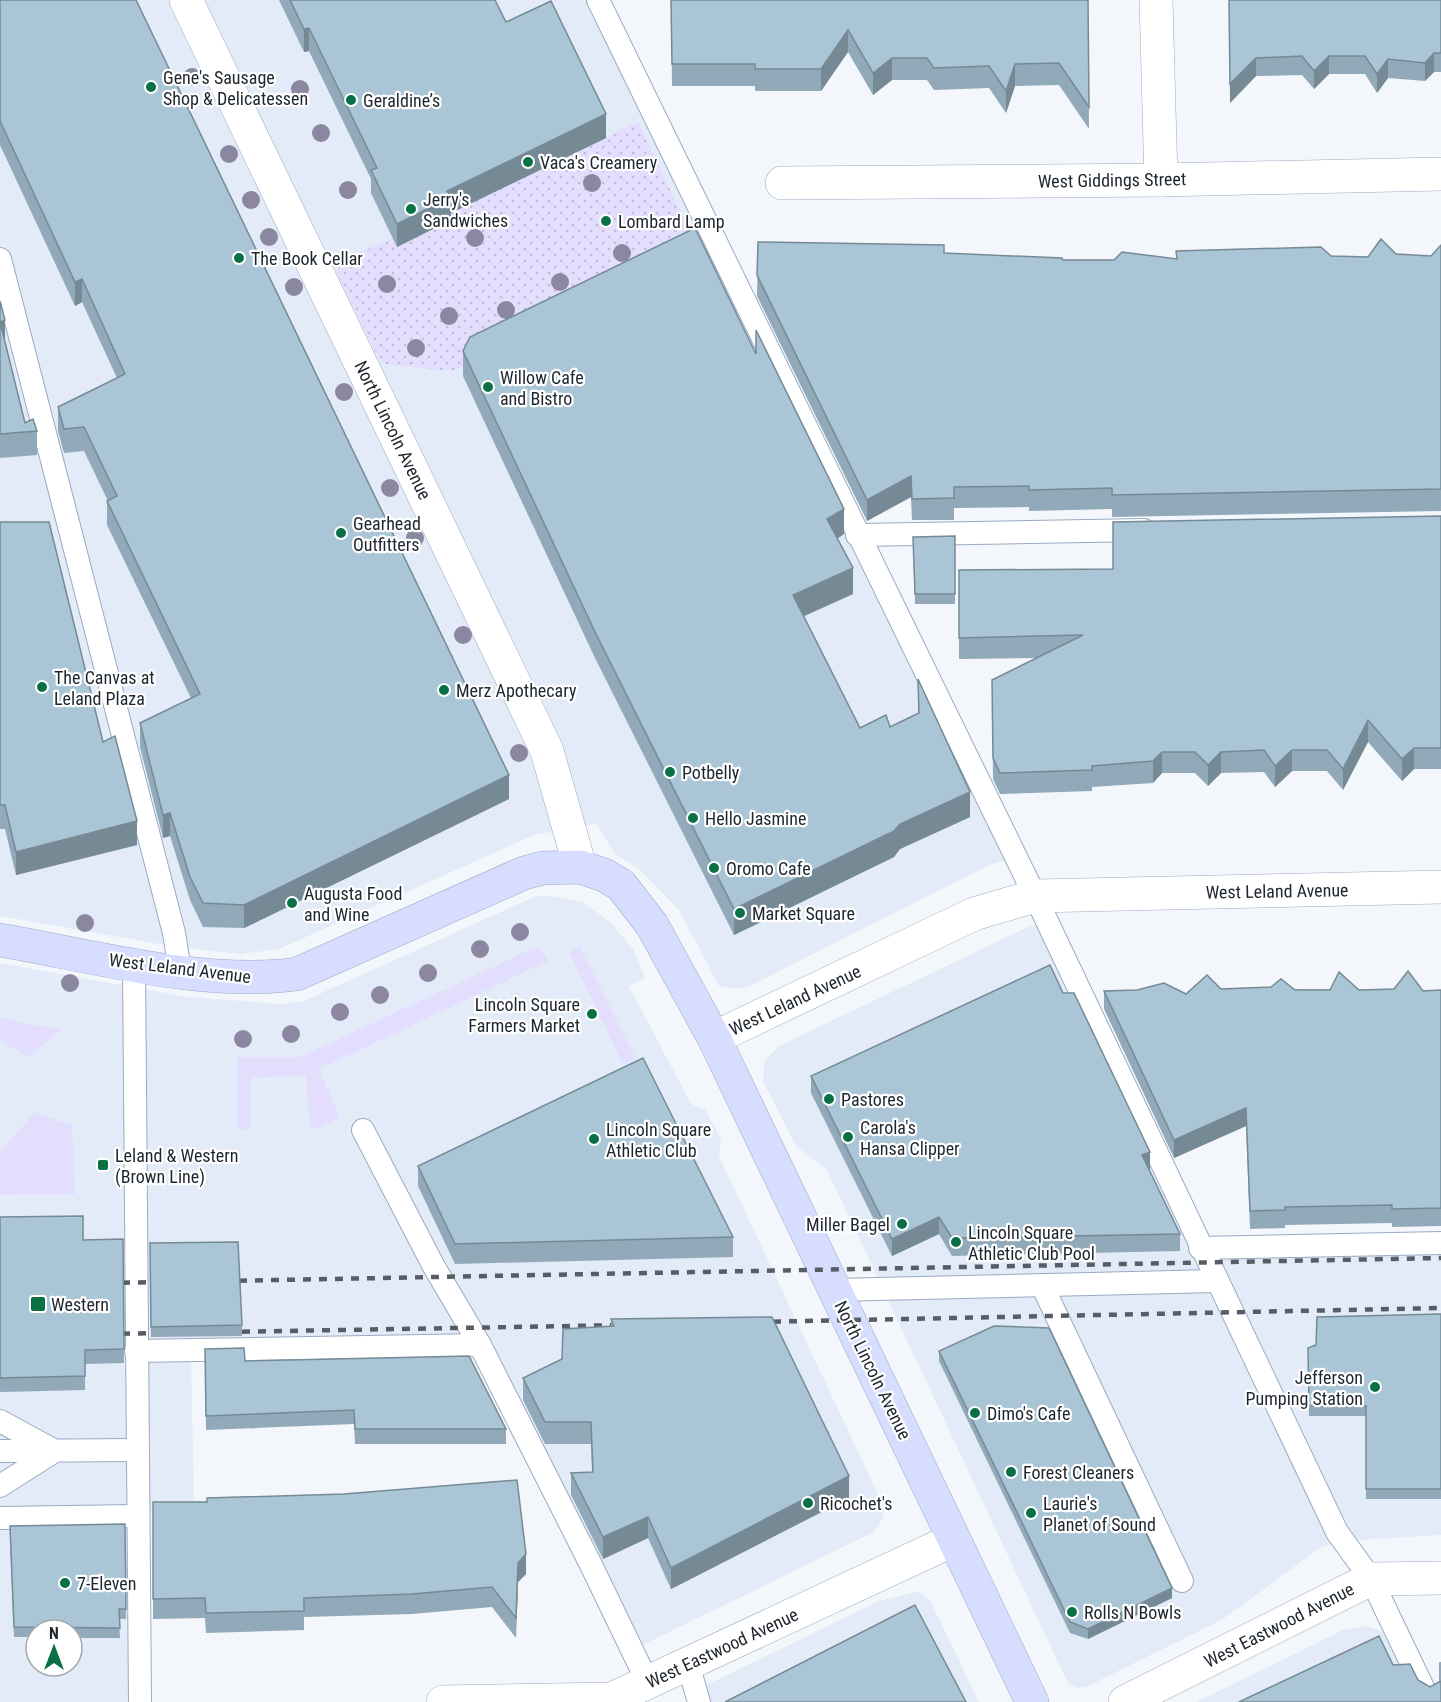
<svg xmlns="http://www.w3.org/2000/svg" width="1441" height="1702" viewBox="0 0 1441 1702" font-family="'Roboto Condensed',sans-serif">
<defs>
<pattern id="park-dots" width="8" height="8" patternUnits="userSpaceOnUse" patternTransform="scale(1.5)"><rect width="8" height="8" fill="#e3defe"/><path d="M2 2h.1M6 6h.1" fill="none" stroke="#c2beda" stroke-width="1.8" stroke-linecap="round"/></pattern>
</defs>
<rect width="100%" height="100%" fill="#f3f7fc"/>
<!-- built -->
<g fill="#e2ebf7" fill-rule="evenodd">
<polygon points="0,0 598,0 1015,857 989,865 750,986 737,989 719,986 679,910 639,869 615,854 596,824 534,835 279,949 240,954 176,947 0,916"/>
<path d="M536 896H552L583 902 611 923 633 949 645 978 629 986 691 1104 706 1110 713 1124 721 1139 719 1156 884 1507 883 1518 874 1532 632 1650 480 1345 191 1351 194 1510 137 1511 140 1702H0V963L188 997 281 1004 304 1001ZM36 1630H72V1666H36Z"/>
<polygon points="1048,924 1200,1248 1441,1243 1441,1535 1342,1541 1320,1548 1223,1619 1088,1686 1078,1688 1070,1685 1064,1675 827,1170 796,1146 763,1081 765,1060 779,1046 1028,927"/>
<polygon points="915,1592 922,1593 931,1602 979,1702 699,1702 696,1690 877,1602"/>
<polygon points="1366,1626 1397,1635 1430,1702 1197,1702 1343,1630"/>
</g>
<!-- park -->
<polygon fill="url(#park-dots)" points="638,122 700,252 452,371 385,364 380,361 337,273 341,261 393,238 397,247 450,221 447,214"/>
<!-- garden -->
<g fill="#e3defe">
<polygon points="580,947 636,1059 623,1064 569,952"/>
<polygon points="534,948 541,949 548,961 319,1069 340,1118 315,1129 310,1126 306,1075 251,1078 251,1127 244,1130 237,1127 237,1057 300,1057"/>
<polygon points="0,1018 60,1030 29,1057 0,1041"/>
<polygon points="35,1112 72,1126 75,1194 0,1195 0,1152"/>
</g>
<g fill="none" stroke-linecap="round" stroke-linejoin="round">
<defs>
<g id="lane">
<polyline points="598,0 1035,896 1337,1532 1371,1579 1430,1702"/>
<polyline points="0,259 174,933 180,971"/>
<polyline points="857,535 1144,530"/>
<polyline points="134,964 140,1702"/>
<polyline points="363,1130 433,1265 480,1345 591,1565 648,1683"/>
<polyline points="1200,1248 1441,1243"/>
<polyline points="1042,1285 1182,1581"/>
<polyline points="834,1290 1216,1281"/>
<polyline points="136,1351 480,1345"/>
<polyline points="0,1421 55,1451 0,1486"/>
<polyline points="0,1451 136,1450"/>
<polyline points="0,1518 137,1516"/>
<polyline points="688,1664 699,1702"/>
</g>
<g id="street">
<polyline points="186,0 547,751 580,867"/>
<polyline points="1156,0 1161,180"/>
<polyline points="782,183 1161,180 1441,174"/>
<polyline points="714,1038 974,914 1035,896 1441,887"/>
<polyline points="443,1702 612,1699 953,1540"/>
<polyline points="1125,1702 1371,1579 1441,1578"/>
</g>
<path id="secondary" d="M0 940C93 956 203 987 297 974L524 873 543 868 580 867 604 875 621 885 652 925 714 1038 1032 1702"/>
</defs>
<!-- lane casing -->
<use href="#lane" stroke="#99abc2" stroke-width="24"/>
<!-- street casing -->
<use href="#street" stroke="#99abc2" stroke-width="34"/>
<!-- secondary casing -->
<use href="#secondary" stroke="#99abc2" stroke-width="34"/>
<!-- lane -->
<use href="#lane" stroke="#fff" stroke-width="22"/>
<!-- street -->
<use href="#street" stroke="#fff" stroke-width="33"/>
<!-- secondary -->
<use href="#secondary" stroke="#d7ddff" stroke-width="33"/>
<!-- rail -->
<g stroke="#575d64" stroke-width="4.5" stroke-dasharray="8 8" stroke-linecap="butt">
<polyline points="223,1281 1441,1258"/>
<polyline points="106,1283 166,1282"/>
<polyline points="757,1322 1441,1308"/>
<polyline points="226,1332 628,1325"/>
<polyline points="106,1334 166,1333"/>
</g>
</g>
<!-- trees -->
<g fill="#8b87a1">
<circle cx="192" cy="77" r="9"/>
<circle cx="300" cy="89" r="9"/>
<circle cx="321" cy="133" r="9"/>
<circle cx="229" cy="154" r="9"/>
<circle cx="592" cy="183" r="9"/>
<circle cx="348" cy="190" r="9"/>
<circle cx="251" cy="200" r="9"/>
<circle cx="269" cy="237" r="9"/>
<circle cx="475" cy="238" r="9"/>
<circle cx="622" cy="253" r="9"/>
<circle cx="560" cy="282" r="9"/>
<circle cx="387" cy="284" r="9"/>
<circle cx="294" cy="287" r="9"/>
<circle cx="506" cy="310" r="9"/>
<circle cx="449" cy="316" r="9"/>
<circle cx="416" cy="348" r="9"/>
<circle cx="344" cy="392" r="9"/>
<circle cx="390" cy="488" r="9"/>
<circle cx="415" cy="538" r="9"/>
<circle cx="463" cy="635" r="9"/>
<circle cx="519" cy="753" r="9"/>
<circle cx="85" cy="923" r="9"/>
<circle cx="520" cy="932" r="9"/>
<circle cx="480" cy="949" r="9"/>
<circle cx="428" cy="973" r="9"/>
<circle cx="70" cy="983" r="9"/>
<circle cx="380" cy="995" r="9"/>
<circle cx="340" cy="1012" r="9"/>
<circle cx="291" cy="1034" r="9"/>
<circle cx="243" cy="1039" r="9"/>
</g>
<!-- wall -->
<g fill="#91a9b8">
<polygon points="0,0 509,799 244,928 203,927 190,900 170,836 163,838 140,747 140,723 191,698 107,525 107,501 108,501 84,451 64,453 58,431 58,407 117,378 82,302 75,306 0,145"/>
<polygon points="279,0 495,0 506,22 606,138 451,213 451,220 397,247 371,193 371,179 309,51 304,52"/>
<polygon points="671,0 1088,0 1089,129 1059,85 1015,86 1006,113 989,88 934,90 927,80 892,80 873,95 848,52 821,91 755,91 755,86 672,86"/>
<polygon points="1229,0 1441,0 1441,72 1434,72 1425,81 1388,78 1377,93 1365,74 1329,74 1314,89 1302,75 1256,76 1230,103"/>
<polygon points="758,242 1063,260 1114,260 1176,259 1176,251 1368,257 1396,254 1431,256 1441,245 1441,511 1112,517 1112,509 1029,511 1029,507 954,508 954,520 912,520 911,497 867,521 757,296"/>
<polygon points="0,301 5,341 25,423 37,431 37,455 0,458"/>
<polygon points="463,351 844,534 837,539 853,594 804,616 860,728 890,727 918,713 918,679 970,817 900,849 894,857 734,935 595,658 463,376"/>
<polygon points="1441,516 1441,769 1414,769 1402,781 1368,742 1343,790 1327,771 1292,771 1275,787 1264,772 1221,773 1208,786 1195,773 1162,773 1153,783 1092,787 1092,791 1000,794 993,779 992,680 1038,658 959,659 959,570 1113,569"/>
<polygon points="0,522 103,742 137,845 16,875 5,829 0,829"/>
<polygon points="955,536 955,604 915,604 913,537"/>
<polygon points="1221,989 1441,990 1441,1228 1441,1226 1392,1227 1392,1223 1285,1225 1285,1228 1250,1229 1246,1126 1174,1158 1104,1009 1104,991 1186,994"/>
<polygon points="811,1076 1150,1169 1149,1169 1180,1234 1180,1251 952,1256 939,1234 892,1256 811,1093"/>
<polygon points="418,1166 733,1237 733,1257 455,1264 418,1186"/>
<polygon points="0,1217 83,1240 123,1239 124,1363 85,1364 85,1390 0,1392"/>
<polygon points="150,1243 242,1325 242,1336 151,1337"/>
<polygon points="1441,1314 1441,1499 1366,1499 1366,1416 1309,1416 1308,1348"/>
<polygon points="611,1319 849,1498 671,1589 648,1538 603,1559 571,1495 571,1473 592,1472 591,1444 545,1444 523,1400 523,1378 562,1359 611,1327"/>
<polygon points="205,1349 245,1361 506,1429 506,1444 355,1444 354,1424 206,1430"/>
<polygon points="939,1351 1172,1598 1088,1639 1070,1633 939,1361"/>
<polygon points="153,1502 526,1574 518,1582 516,1638 492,1607 412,1614 304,1617 304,1630 206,1633 205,1618 153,1619"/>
<polygon points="125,1524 126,1619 119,1619 120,1638 72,1638 72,1630 36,1630 36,1637 14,1637 10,1536"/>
<polygon points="1439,1662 1441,1662 1441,1702 1393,1665 1430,1687 1439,1681"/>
</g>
<!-- shaded-wall -->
<g fill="#768a96">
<polygon points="309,28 309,51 304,52 304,29"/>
<polygon points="848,30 848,52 821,91 821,69"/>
<polygon points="1434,53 1434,72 1425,81 1425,63"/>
<polygon points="1329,56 1329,74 1314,89 1314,71"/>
<polygon points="892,58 892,80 873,95 873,73"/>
<polygon points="1256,58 1256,76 1230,103 1230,84"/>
<polygon points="1388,59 1388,78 1377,93 1377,74"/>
<polygon points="1015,64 1015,86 1006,113 1006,91"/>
<polygon points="606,114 606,138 451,213 451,220 397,247 397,224 447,191"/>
<polygon points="82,279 82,302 75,306 75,282"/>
<polygon points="5,320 5,344 0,322"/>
<polygon points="911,476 911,497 867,521 867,500"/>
<polygon points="844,509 844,534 827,545 827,519"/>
<polygon points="853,568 853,594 793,621 793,595"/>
<polygon points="1368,720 1368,742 1343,790 1343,769"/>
<polygon points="1414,748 1414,769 1402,781 1402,759"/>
<polygon points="1292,750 1292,771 1275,787 1275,766"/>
<polygon points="1162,752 1162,773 1153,783 1153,761"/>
<polygon points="1221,752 1221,773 1208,786 1208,765"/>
<polygon points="509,775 509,799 244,928 244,905"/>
<polygon points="970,792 970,817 900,849 894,857 734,935 734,909 900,824"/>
<polygon points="170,813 170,836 163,838 163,815"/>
<polygon points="137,821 137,845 16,875 16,852"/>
<polygon points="1246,1108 1246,1126 1174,1158 1174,1140"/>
<polygon points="1150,1152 1150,1169 1142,1173 1142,1155"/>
<polygon points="939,1217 939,1234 892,1256 892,1239"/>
<polygon points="849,1476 849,1498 671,1589 671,1568"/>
<polygon points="648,1517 648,1538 603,1559 603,1537"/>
<polygon points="526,1554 526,1574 518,1582 516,1638 518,1563"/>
<polygon points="1172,1588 1172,1598 1088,1639 1088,1629"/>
</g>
<!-- building -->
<g fill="#a9c5d6" stroke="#768a96" stroke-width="1.5">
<polygon points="0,0 136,0 509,775 244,905 203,903 190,877 170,813 163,815 140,723 200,694 107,501 117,496 84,427 64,429 58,407 125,374 82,279 75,282 0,121"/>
<polygon points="290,0 495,0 506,22 551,1 606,114 447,191 451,197 397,224 371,170 377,168 309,28 304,29"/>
<polygon points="671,0 1088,0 1089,107 1059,63 1015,64 1006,91 989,66 934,68 927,58 892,58 873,73 848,30 821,69 755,69 755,64 672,64"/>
<polygon points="1229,0 1441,0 1441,53 1434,53 1425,63 1388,59 1377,74 1365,56 1329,56 1314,71 1302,56 1256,58 1230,84"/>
<polygon points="695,228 756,354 756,330 844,509 827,519 853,568 793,595 860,728 886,715 890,727 919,713 918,679 970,792 900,824 894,831 734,909 595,632 463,351 470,337"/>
<polygon points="1381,239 1396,254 1431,256 1441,245 1441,489 1112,495 1112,488 1029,490 1029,486 954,487 954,498 912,499 911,476 867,500 757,275 758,242 944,245 944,253 1062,258 1063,260 1114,260 1122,252 1177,259 1176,251 1321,247 1331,256 1368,257"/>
<polygon points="0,301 5,320 0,322 25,423 33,419 37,431 0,434"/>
<polygon points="1441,516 1441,748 1414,748 1402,759 1368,720 1343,769 1327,750 1292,750 1275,766 1264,750 1221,752 1208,765 1195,752 1162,752 1153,761 1092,766 1092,770 1000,773 993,758 992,680 1083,635 959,638 959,570 1113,569 1113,522"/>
<polygon points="0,522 49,522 103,742 115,736 137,821 16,852 5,805 0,805"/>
<polygon points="955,536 955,594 915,594 913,537"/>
<polygon points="1050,965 1063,993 1074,993 1150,1152 1142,1155 1180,1234 952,1238 939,1217 892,1239 811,1076"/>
<polygon points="1408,971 1423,991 1441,990 1441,1209 1441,1208 1392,1209 1392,1205 1285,1207 1285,1210 1250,1211 1246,1108 1174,1140 1104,991 1137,990 1164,983 1186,994 1207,975 1221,989 1271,987 1281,979 1295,990 1330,990 1339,972 1359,990 1394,989"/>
<polygon points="643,1058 733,1237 455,1244 418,1166"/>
<polygon points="83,1216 83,1240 123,1239 124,1349 85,1350 85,1376 0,1378 0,1217"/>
<polygon points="238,1242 242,1325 151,1327 150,1243"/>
<polygon points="1441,1314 1441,1489 1366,1489 1366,1406 1309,1406 1308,1348 1316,1345 1317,1317"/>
<polygon points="772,1317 849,1476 671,1568 648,1517 603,1537 571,1473 593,1472 591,1422 545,1422 523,1378 562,1359 563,1329 614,1326 611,1319"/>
<polygon points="994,1326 1049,1328 1172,1588 1088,1629 1070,1622 939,1351"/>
<polygon points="244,1348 245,1361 469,1356 506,1429 355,1429 354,1410 206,1416 205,1349"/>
<polygon points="517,1480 526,1554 518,1563 516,1618 492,1587 412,1594 304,1598 304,1611 206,1613 205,1598 153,1599 153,1502 207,1502 207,1498 344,1494"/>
<polygon points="125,1524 126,1609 119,1609 120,1628 14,1627 10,1526"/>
<polygon points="915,1605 966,1702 725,1702"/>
<polygon points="1379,1636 1393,1665 1410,1664 1418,1680 1430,1687 1441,1681 1441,1702 1239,1702"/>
</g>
<!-- markers -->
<g fill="#097046" stroke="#fff" stroke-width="2">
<circle cx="151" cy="87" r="6"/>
<circle cx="351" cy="100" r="6"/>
<circle cx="528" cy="162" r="6"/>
<circle cx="411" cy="209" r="6"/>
<circle cx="606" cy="221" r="6"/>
<circle cx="239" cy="258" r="6"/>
<circle cx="488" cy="387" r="6"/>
<circle cx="341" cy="533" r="6"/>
<circle cx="42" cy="687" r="6"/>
<circle cx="444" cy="690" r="6"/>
<circle cx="670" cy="772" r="6"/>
<circle cx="693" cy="818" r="6"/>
<circle cx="714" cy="868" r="6"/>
<circle cx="292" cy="903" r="6"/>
<circle cx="740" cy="913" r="6"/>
<circle cx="592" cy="1014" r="6"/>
<circle cx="829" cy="1099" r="6"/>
<circle cx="848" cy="1137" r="6"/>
<circle cx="594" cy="1139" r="6"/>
<rect x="97" y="1159" width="12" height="12" rx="3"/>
<circle cx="902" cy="1224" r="6"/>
<circle cx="956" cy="1242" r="6"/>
<rect x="30" y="1296" width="16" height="16" rx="3"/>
<circle cx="1375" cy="1387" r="6"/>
<circle cx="975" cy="1413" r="6"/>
<circle cx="1011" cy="1472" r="6"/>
<circle cx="808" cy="1503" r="6"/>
<circle cx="1031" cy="1513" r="6"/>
<circle cx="65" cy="1583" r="6"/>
<circle cx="1072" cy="1612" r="6"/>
</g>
<g text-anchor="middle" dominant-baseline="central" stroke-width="4.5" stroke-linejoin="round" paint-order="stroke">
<!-- poi labels -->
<g font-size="18" fill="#1e252d" stroke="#fff" text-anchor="start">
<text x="163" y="77">Gene's Sausage<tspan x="163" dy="21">Shop &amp; Delicatessen</tspan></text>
<text x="363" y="100">Geraldine’s</text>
<text x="540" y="162">Vaca's Creamery</text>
<text x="423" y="199">Jerry's<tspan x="423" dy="21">Sandwiches</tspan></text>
<text x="618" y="221">Lombard Lamp</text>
<text x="251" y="258">The Book Cellar</text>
<text x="500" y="377">Willow Cafe<tspan x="500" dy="21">and Bistro</tspan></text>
<text x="353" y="523">Gearhead<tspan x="353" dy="21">Outfitters</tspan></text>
<text x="54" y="677">The Canvas at<tspan x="54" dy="21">Leland Plaza</tspan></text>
<text x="456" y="690">Merz Apothecary</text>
<text x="682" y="772">Potbelly</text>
<text x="705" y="818">Hello Jasmine</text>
<text x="726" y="868">Oromo Cafe</text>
<text x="304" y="893">Augusta Food<tspan x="304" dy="21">and Wine</tspan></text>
<text x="752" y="913">Market Square</text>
<text x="580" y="1004" text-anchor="end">Lincoln Square<tspan x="580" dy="21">Farmers Market</tspan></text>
<text x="841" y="1099">Pastores</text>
<text x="860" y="1127">Carola's<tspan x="860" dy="21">Hansa Clipper</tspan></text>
<text x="606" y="1129">Lincoln Square<tspan x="606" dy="21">Athletic Club</tspan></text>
<text x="115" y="1155">Leland &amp; Western<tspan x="115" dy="21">(Brown Line)</tspan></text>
<text x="890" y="1224" text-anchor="end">Miller Bagel</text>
<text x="968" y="1232">Lincoln Square<tspan x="968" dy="21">Athletic Club Pool</tspan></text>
<text x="51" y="1304">Western</text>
<text x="1363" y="1377" text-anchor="end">Jefferson<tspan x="1363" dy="21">Pumping Station</tspan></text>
<text x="987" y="1413">Dimo's Cafe</text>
<text x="1023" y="1472">Forest Cleaners</text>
<text x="820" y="1503">Ricochet's</text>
<text x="1043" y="1503">Laurie's<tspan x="1043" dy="21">Planet of Sound</tspan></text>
<text x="77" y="1583">7-Eleven</text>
<text x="1084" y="1612">Rolls N Bowls</text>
</g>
<!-- street labels -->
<g font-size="18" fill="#1e252d" stroke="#fff">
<text transform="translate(1112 180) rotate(-1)">West Giddings Street</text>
<text transform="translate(393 430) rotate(64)">North Lincoln Avenue</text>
<text transform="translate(1277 891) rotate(-1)">West Leland Avenue</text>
<text transform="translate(180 968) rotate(7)">West Leland Avenue</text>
<text transform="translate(795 1000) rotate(-25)">West Leland Avenue</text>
<text transform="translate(873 1370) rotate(64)">North Lincoln Avenue</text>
<text transform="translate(1279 1625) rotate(-27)">West Eastwood Avenue</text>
<text transform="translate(722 1648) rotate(-25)">West Eastwood Avenue</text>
</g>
</g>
<!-- north arrow -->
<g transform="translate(54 1648)"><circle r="28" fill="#ffffff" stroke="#a5a8ab" stroke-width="1.5"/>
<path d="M0-4.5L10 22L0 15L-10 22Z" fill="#097046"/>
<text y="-9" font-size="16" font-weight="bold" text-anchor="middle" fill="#1e252d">N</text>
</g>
</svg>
